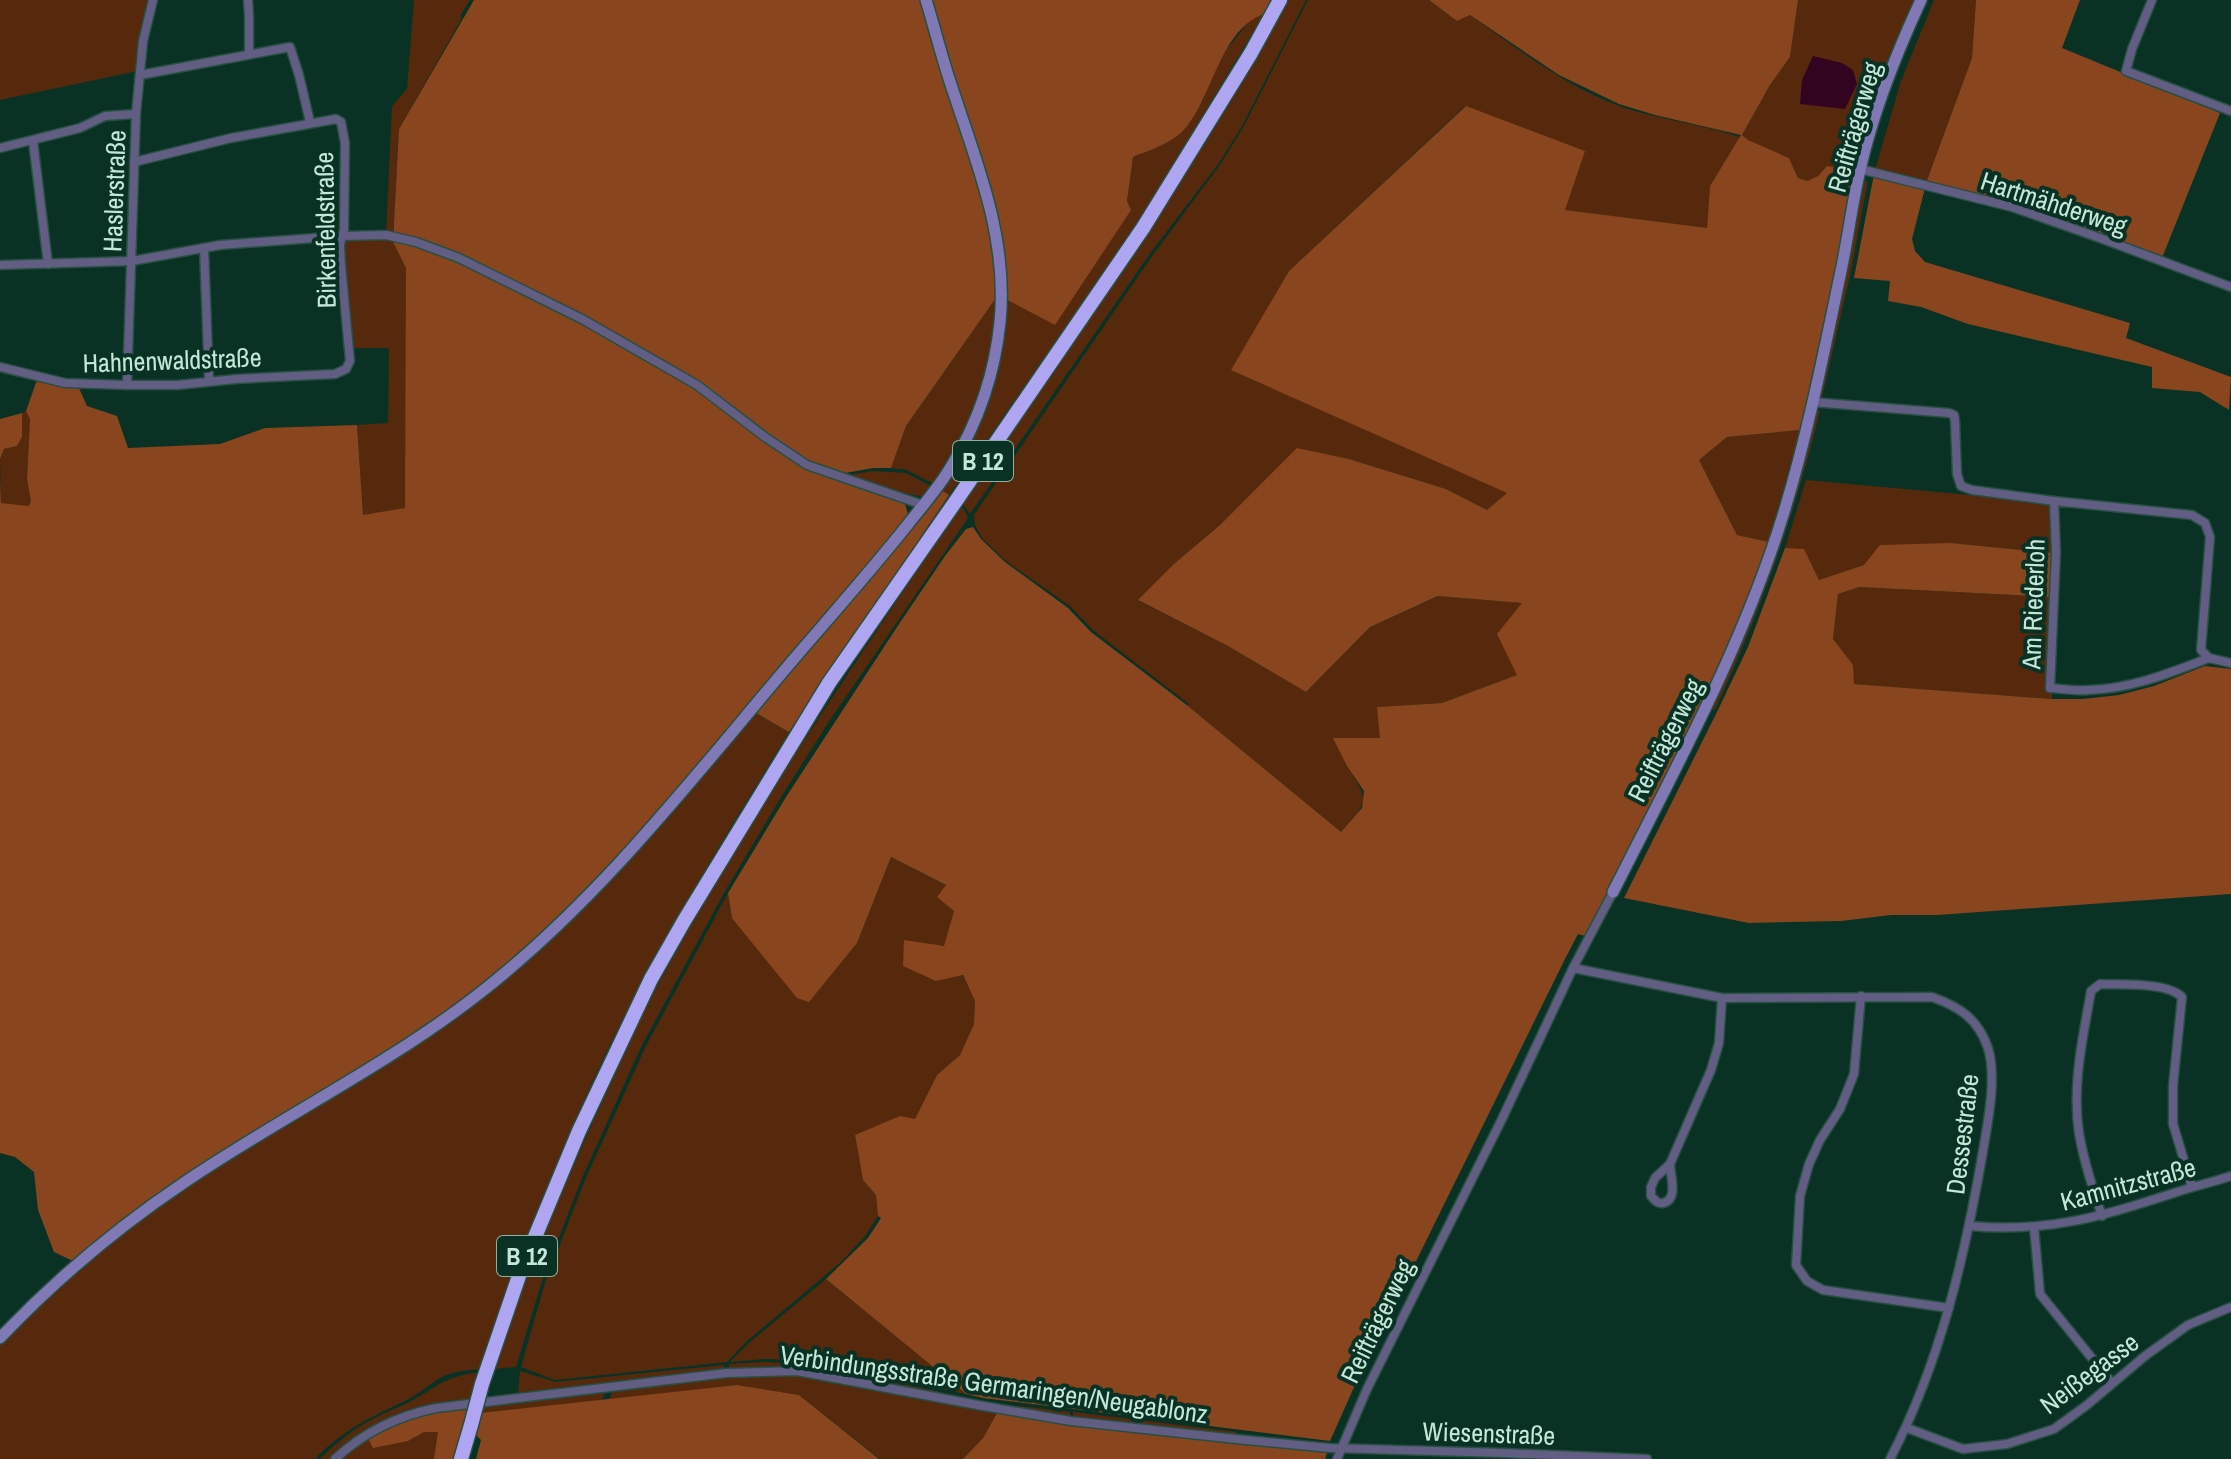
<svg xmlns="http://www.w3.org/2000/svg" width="2231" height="1459" viewBox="0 0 2231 1459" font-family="'Archivo Narrow',sans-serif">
<rect width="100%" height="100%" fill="#093225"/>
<!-- green -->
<g fill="#56290d">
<polygon points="0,0 151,0 138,71 0,100"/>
<polygon points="414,0 470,0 460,16 462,18 399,129 393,242 406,268 406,508 363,516 357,425 388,423 389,348 349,348 342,236 386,234 392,106 407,89"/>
<path d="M1289 0H1306L1242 126 1219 163 1151 252 970 514 963 504C1076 339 1193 176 1289 0Z"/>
<path d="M1308 0H1429L1457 21 1470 15C1518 49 1566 87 1622 107 1660 120 1702 124 1740 137L1710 186 1707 229 1564 210 1465 106 1289 271 1232 370 1508 493 1487 510 1446 489 1349 459 1297 449 1220 525 1175 563 1139 601 1228 646 1306 692 1370 627 1439 596 1522 603 1517 675 1442 703 1378 707 1381 738 1347 766C1370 801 1368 802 1341 832L1188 706 1189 704 1093 630 1070 606 1006 561 982 538 975 525 974 515 1153 255 1220 165 1244 126Z"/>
<polygon points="1798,0 1914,0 1900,33 1854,170 1827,166 1818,176 1807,181 1798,178 1789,158 1747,140 1742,135 1770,85 1790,57"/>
<polygon points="1934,0 1976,0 1972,58 1926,183 1875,170 1901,81"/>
<polygon points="1264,14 1137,224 949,495 943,491 981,419 1006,299 1055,324 1127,201 1133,157 1168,142 1202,102 1222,55 1251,19"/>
<polygon points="1868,180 1850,276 1822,398 1818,398 1863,184"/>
<path d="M998 295C996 335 990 381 972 418 961 441 948 463 936 485L907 470 891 468 906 426Z"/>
<path d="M1816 410 1820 411C1795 514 1760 613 1715 710L1711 708 1741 644 1778 546Z"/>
<polygon points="26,411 30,419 27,479 31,502 27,507 1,503 0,459 4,449 17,446 22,437 22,413"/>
<polygon points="1800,430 1769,542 1737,535 1699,460 1727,437"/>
<polygon points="873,471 906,473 933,487 925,497 898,492 848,475"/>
<polygon points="1806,480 1970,495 2050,504 2053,553 1951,543 1864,565 1819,580 1804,550 1785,548"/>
<path d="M961 507 964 509 968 518 830 720 783 794 725 891 641 1047 582 1178 542 1281 516 1367 493 1369C529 1270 568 1174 613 1079 628 1046 643 1012 660 981 750 816 855 662 961 507Z"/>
<polygon points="1859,587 2052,597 2052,699 1853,684 1833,639 1838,594"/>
<path d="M756 713 789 732C709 861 630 991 571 1130 538 1209 509 1288 483 1369 468 1370 453 1371 440 1378 429 1384 420 1393 409 1399 371 1417 345 1428 315 1459H0V1344L36 1307 133 1224 628 858Z"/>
<polygon points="891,857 947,886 954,911 945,946 970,989 975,1001 974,1024 960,1055 937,1075 915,1119 855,1135 863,1180 876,1195 878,1216 865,1236 841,1262 747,1341 727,1362 555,1380 521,1367 545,1283 585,1180 645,1048 728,893 732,918 857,943"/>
<polygon points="826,1279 966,1394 800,1360 765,1359 730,1362 749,1343"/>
<path d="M764 1362C837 1365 907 1386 978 1400 1008 1406 1040 1408 1070 1412V1417L983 1404 798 1368 764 1367 729 1369V1364Z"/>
<polygon points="724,1365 725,1370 518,1394 520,1371 556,1382"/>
<path d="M472 1373H479L470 1401C412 1407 374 1419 330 1459H320C336 1443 354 1428 375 1418 388 1411 403 1406 415 1399 439 1385 443 1379 472 1373Z"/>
<polygon points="797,1375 831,1379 899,1395 997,1413 983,1438 963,1459 880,1459 799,1395 737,1385 607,1400 611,1397 612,1390 735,1376"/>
<polygon points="606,1391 601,1401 480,1413 482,1405"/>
<polygon points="1073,1412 1237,1432 1235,1437 1073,1417"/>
<polygon points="424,1432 439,1432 434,1459 339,1459 368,1438 408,1441"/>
</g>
<!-- forest -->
<g fill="#89451d">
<path d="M474 0H1272L1264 14C1220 30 1214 93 1187 126 1174 143 1152 149 1133 157L1127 201 1131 210 1055 325 998 295 906 426 891 468H873L840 474 904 501 909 517 662 807 577 904 474 993 75 1262 54 1252 38 1210 34 1172 15 1157 0 1153V479L1 503 28 506 31 502 27 479 30 419 26 411 38 377 78 386 87 406 117 416 128 448 220 444 265 428 357 425 363 515 405 508 406 268 393 242 399 129Z"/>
<polygon points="1429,0 1798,0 1790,57 1770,85 1742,135 1748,140 1789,158 1798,178 1807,181 1818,176 1827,166 1854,170 1836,270 1800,430 1727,437 1699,460 1737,535 1769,542 1731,642 1668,777 1585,936 1578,934 1566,957 1355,1385 1330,1441 1073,1409 983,1398 966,1394 826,1279 868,1238 881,1218 878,1216 876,1195 863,1180 855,1135 900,1116 915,1119 937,1075 960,1055 974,1024 975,1001 963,975 936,981 903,966 904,940 944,946 954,911 937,897 946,885 891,857 857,943 809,1002 797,998 732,918 728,893 786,797 899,624 945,556 966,529 973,527 981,539 1005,562 1068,608 1091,632 1188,706 1341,832 1362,808 1364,791 1347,766 1333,738 1380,738 1377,707 1442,703 1517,675 1497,634 1522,603 1438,596 1370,627 1306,692 1228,646 1138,600 1175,563 1220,525 1297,448 1349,459 1446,489 1487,510 1507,493 1231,370 1289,271 1466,106 1585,151 1565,210 1707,228 1710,186 1741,135 1655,115 1619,104 1559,75 1470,15 1457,21"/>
<polygon points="1976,0 2080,0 2062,48 2220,113 2162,258 1926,183 1972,58"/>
<polygon points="1874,174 1925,188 1912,239 1915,251 1925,262 2130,323 2126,338 2231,377 2229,410 2200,392 2152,388 2152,367 1968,324 1921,307 1888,301 1890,281 1854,278"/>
<polygon points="22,413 22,437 17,446 4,449 0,459 0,419"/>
<polygon points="943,491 949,495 789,732 756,713 929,509"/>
<polygon points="1951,543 2053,553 2052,597 1859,587 1838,594 1833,639 1853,665 1854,684 2052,699 2083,699 2119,695 2154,686 2205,666 2231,669 2231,894 1938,915 1891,915 1841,921 1749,923 1624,898 1717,712 1748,647 1785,548 1804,549 1819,580 1864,565 1880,545"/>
<polygon points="737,1385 799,1395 879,1459 476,1459 481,1440 474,1433 480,1413"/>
<path d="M468 1408 453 1459H434L438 1432H424L408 1441 373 1448 368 1438C398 1418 432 1411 468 1408Z"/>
<polygon points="997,1413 1145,1433 1327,1453 1325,1459 963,1459 983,1438"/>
</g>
<!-- water -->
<polygon fill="#320420" points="1813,56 1842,63 1853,70 1857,84 1845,109 1800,104 1802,80"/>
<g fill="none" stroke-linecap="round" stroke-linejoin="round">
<defs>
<g id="street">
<polyline points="248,0 249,16 249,53"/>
<polyline points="2152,0 2132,49 2126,71 2231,111"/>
<polyline points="140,75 290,47 299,75 310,122"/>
<polyline points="33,141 48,264"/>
<polyline points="0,148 80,128 105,116 136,114"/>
<polyline points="1860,169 2012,207 2100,238 2231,287"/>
<polyline points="204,248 209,381"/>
<polyline points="0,265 132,261 220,245 342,236 386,235 416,242 459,258 582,319 697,385 765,437 807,465 923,505"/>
<polyline points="0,367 65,383 127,385 178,385 236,379 335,374 346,369 350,361 341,265 340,244 344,230 345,143 341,122 336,119 231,138 134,162"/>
<polyline points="127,385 136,114 143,41 153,0"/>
<polyline points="1812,402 1949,413 1954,415 1955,421 1957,474 1961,486 1972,490 2054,501"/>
<path d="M2209 658C2170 673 2131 689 2088 690 2076 691 2063 689 2050 688L2056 552 2054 501 2192 515 2205 523 2210 537 2201 650 2209 658 2231 663"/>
<path d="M1573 968 1722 998 1932 997C1960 1007 1978 1019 1988 1048 1997 1077 1988 1121 1983 1151 1965 1256 1940 1364 1890 1459"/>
<polyline points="1861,996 1854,1074 1840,1109 1820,1140 1809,1164 1800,1196 1796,1265 1807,1281 1823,1290 1949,1308"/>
<path d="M1670 1164C1670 1175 1679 1200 1663 1203 1657 1204 1655 1200 1651 1196V1187L1655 1178 1670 1164 1711 1070 1719 1043 1722 998"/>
<path d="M2102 1216C2093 1189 2084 1162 2079 1133 2072 1088 2082 1041 2090 997L2091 991 2100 984C2122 985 2167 982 2182 997L2173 1086V1124L2192 1187"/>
<path d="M1970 1226C2050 1233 2103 1216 2177 1192 2195 1186 2213 1182 2231 1176"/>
<polyline points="2034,1227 2040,1294 2112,1383"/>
<polyline points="1907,1428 1963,1449 2007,1444 2054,1429 2087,1405 2145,1356 2188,1325 2231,1307"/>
<path d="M335 1459C364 1432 397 1416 436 1408L727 1373 797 1371 983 1406 1071 1421 1236 1439 1330 1448 1505 1453 1647 1459"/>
<polyline points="1337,1459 1367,1389 1502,1119 1573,968 1613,892"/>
</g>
<g id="secondary">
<path d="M1613 892C1676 767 1743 646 1784 512 1808 433 1824 352 1841 271 1848 238 1852 204 1860 170 1873 112 1896 54 1921 0"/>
<path d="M0 1338C55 1280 118 1227 185 1182 281 1117 388 1065 480 993 603 897 698 771 799 653 836 610 874 567 909 523 924 504 940 486 952 465 978 422 995 372 1000 322 1009 232 972 153 946 69 939 46 933 23 926 0"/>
</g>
<g id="highway">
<polyline points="482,1384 520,1273 579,1131 651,979 684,921 829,683 958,498 1143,228 1251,53 1280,0"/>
<polyline points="461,1459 471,1425"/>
</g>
</defs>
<!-- street casing -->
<use href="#street" stroke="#274f42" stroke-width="11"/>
<!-- secondary casing -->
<use href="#secondary" stroke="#274f42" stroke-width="14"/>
<!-- highway casing -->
<use href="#highway" stroke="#274f42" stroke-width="17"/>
<!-- street -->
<use href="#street" stroke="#615d83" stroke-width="8"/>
<!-- secondary -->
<use href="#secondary" stroke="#8079b5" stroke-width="11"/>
<!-- highway -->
<use href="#highway" stroke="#aea6f0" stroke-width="14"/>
<defs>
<polyline id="highway-bridge" points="471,1425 482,1384"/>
</defs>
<!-- highway-bridge casing -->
<use href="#highway-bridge" stroke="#274f42" stroke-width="17" stroke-linecap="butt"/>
<!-- highway-bridge -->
<use href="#highway-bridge" stroke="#aea6f0" stroke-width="14"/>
</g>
<g text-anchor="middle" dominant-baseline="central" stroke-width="8" stroke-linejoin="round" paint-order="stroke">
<!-- shield labels -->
<g fill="#093225" stroke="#8cb1a2" stroke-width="2">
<rect x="953" y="441" width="60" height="40" rx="6"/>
<rect x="497" y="1236" width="60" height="40" rx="6"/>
</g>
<g font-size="24" font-weight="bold" fill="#c4e7d8">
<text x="983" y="461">B 12</text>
<text x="527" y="1256">B 12</text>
</g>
<!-- street labels -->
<g font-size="26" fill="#c4e7d8" stroke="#093225">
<text transform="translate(1854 127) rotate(-74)">Reifträgerweg</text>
<text transform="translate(114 191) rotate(-88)">Haslerstraße</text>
<text transform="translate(2054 203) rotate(18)">Hartmähderweg</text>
<text transform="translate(325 230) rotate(-91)">Birkenfeldstraße</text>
<text transform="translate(172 360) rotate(-2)">Hahnenwaldstraße</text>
<text transform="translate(2033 604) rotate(-88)">Am Riederloh</text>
<text transform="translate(1665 740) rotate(-63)">Reifträgerweg</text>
<text transform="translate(1962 1134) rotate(-83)">Dessestraße</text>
<text transform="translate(2128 1184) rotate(-15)">Kamnitzstraße</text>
<text transform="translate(1377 1321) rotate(-64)">Reifträgerweg</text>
<text transform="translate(2089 1373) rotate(-37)">Neißegasse</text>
<text transform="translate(994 1384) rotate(8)">Verbindungsstraße Germaringen/Neugablonz</text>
<text transform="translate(1489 1433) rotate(2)">Wiesenstraße</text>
</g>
</g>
</svg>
